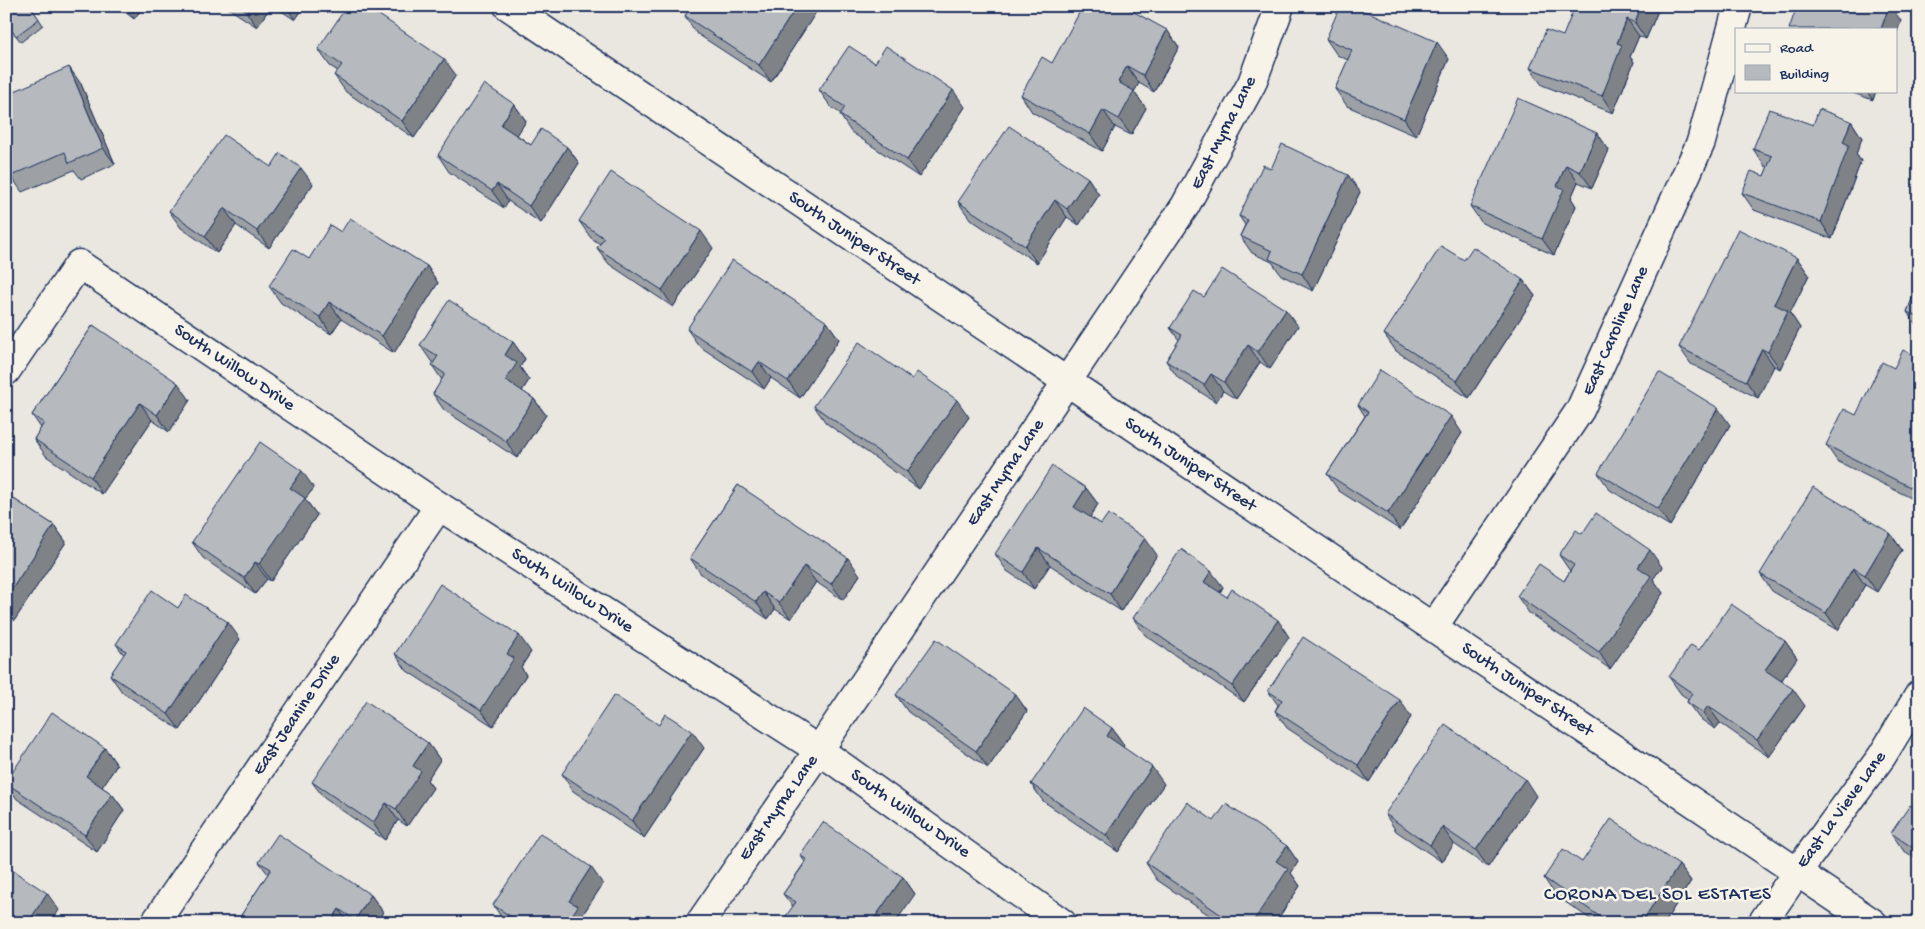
<svg xmlns="http://www.w3.org/2000/svg" width="1925" height="929" viewBox="0 0 1925 929" font-family="'Gochi Hand',sans-serif">
<rect width="100%" height="100%" fill="#eae7e0"/>
<filter id="ink" filterUnits="userSpaceOnUse"><feTurbulence type="fractalNoise" baseFrequency=".02" numOctaves="2"/><feDisplacementMap in="SourceGraphic" scale="10" xChannelSelector="R" yChannelSelector="G"/><feConvolveMatrix kernelMatrix="1 2 1 2 8 2 1 2 1" color-interpolation-filters="sRGB"/></filter>
<g filter="url(#ink)">
<g fill="none" stroke-linecap="round" stroke-linejoin="round">
<defs>
<g id="minor">
<polyline points="508,6 1873,923"/>
<polyline points="6,371 79,264 439,506 819,750 1062,923"/>
<polyline points="1434,626 1580,410 1701,142 1738,6"/>
<polyline points="155,923 439,506"/>
<polyline points="700,923 819,750 1185,206 1252,83 1280,6"/>
<polyline points="1762,923 1797,872 1882,756 1919,695"/>
</g>
</defs>
<!-- minor casing -->
<use href="#minor" stroke="#1b2f5e" stroke-width="31"/>
<!-- minor -->
<use href="#minor" stroke="#f7f3e8" stroke-width="28"/>
</g>
<!-- wall -->
<g fill="#9da0a4" stroke="#1b2f5e">
<polygon points="30,6 43,25 21,42 6,23"/>
<polygon points="117,6 144,6 134,19"/>
<polygon points="225,6 271,6 257,27"/>
<polygon points="274,6 305,6 295,20"/>
<polygon points="691,6 820,6 771,82 696,33 685,16"/>
<polygon points="1660,6 1646,39 1639,36 1630,57 1634,62 1613,113 1542,85 1530,68 1563,36"/>
<polygon points="1167,30 1179,47 1154,92 1139,83 1134,92 1146,108 1131,135 1115,127 1102,151 1032,112 1021,95 1052,63"/>
<polygon points="1326,39 1449,59 1416,136 1347,106 1335,89 1348,60 1337,55"/>
<polygon points="318,49 456,75 414,138 346,92 334,75 338,71 330,66"/>
<polygon points="875,63 965,107 919,177 851,132 840,115 841,114 831,107 819,90"/>
<polygon points="81,84 115,164 81,179 74,170 22,192 11,176"/>
<polygon points="1847,91 1876,91 1873,100"/>
<polygon points="514,104 526,121 517,135 531,145 567,147 579,163 541,223 508,201 504,208 449,172 438,155"/>
<polygon points="1851,121 1862,138 1856,154 1861,161 1832,239 1754,210 1742,193 1764,176 1768,167 1765,166 1753,149 1813,125"/>
<polygon points="1597,133 1609,150 1592,188 1578,182 1571,198 1576,206 1554,255 1482,223 1470,206"/>
<polygon points="271,167 313,184 269,248 236,225 217,253 181,228 169,211"/>
<polygon points="1271,169 1348,175 1360,192 1313,291 1281,275 1272,262 1252,253 1240,236 1245,225 1239,216"/>
<polygon points="1088,178 1099,195 1079,225 1067,217 1037,263 970,219 958,202"/>
<polygon points="579,221 713,248 673,307 609,264 597,248 600,244 591,238"/>
<polygon points="1797,258 1809,275 1790,313 1800,328 1780,369 1774,366 1758,398 1691,364 1679,347"/>
<polygon points="309,259 427,266 438,283 394,353 341,319 331,334 281,303 269,286"/>
<polygon points="1523,280 1535,296 1469,398 1396,351 1384,334"/>
<polygon points="1919,281 1919,329 1907,312"/>
<polygon points="1204,297 1298,326 1270,369 1260,362 1236,399 1223,391 1216,402 1178,378 1166,361 1179,340 1170,328"/>
<polygon points="827,322 839,339 800,398 771,378 764,389 699,346 687,329"/>
<polygon points="93,325 190,400 169,432 152,420 102,494 46,456 34,439 41,428 32,415"/>
<polygon points="513,342 525,359 520,367 529,380 522,391 534,399 546,415 517,458 444,410 433,394 442,380 432,365 434,363 431,361 420,345"/>
<polygon points="1919,358 1919,502 1837,461 1826,445 1856,415"/>
<polygon points="912,379 969,417 919,489 826,423 814,406"/>
<polygon points="1358,405 1462,433 1400,530 1339,491 1327,474 1365,416"/>
<polygon points="1730,425 1670,526 1610,490 1598,473"/>
<polygon points="738,485 860,575 843,600 816,582 791,619 775,609 768,619 701,574 690,558"/>
<polygon points="314,488 305,499 317,515 271,581 267,579 255,594 203,558 192,542"/>
<polygon points="1086,488 1098,504 1090,517 1101,524 1157,555 1121,611 1050,565 1034,589 1007,571 995,554"/>
<polygon points="6,494 54,525 66,542 14,621 6,616"/>
<polygon points="1890,533 1902,550 1877,592 1865,585 1838,630 1772,591 1760,574"/>
<polygon points="1582,534 1662,567 1653,579 1663,593 1610,669 1529,613 1517,596 1564,581 1570,571 1559,555"/>
<polygon points="1223,587 1220,593 1289,637 1244,702 1145,635 1133,618"/>
<polygon points="178,608 240,639 180,730 122,692 110,675 124,655 116,644"/>
<polygon points="1785,641 1797,658 1781,681 1805,706 1769,757 1720,723 1715,729 1699,718 1687,702 1688,699 1681,694 1669,677 1699,650"/>
<polygon points="531,652 521,667 526,675 493,726 407,671 395,654"/>
<polygon points="1268,691 1411,717 1369,782 1287,728 1275,711 1278,705"/>
<polygon points="1015,694 1027,711 988,768 908,712 896,695"/>
<polygon points="659,725 704,748 644,838 573,791 562,774"/>
<polygon points="1112,728 1124,745 1123,747 1164,784 1118,852 1043,801 1031,784"/>
<polygon points="428,743 440,760 427,780 433,788 407,826 398,820 385,840 324,798 312,782"/>
<polygon points="105,748 117,765 102,787 112,794 124,810 97,852 17,799 6,783"/>
<polygon points="1536,796 1488,867 1454,844 1442,862 1396,831 1385,814"/>
<polygon points="1919,812 1919,861 1903,850 1891,833"/>
<polygon points="1287,846 1298,862 1291,873 1300,886 1275,923 1221,923 1157,880 1146,863"/>
<polygon points="800,855 903,877 915,894 793,907 783,894 805,862"/>
<polygon points="259,862 371,895 383,912 376,923 236,923 268,874"/>
<polygon points="1582,862 1679,865 1691,881 1664,923 1596,923 1555,895 1544,878"/>
<polygon points="603,884 583,914 589,923 507,923 505,922 493,905"/>
</g>
<!-- shaded-wall -->
<g fill="#7f8286" stroke="#1b2f5e">
<polygon points="127,6 144,6 134,19 126,8"/>
<polygon points="248,6 271,6 257,27 245,10"/>
<polygon points="286,6 305,6 295,20"/>
<polygon points="797,6 820,6 771,82 759,65"/>
<polygon points="1641,6 1660,6 1646,39 1635,23"/>
<polygon points="1889,6 1891,6 1901,21 1896,35 1896,29 1881,29"/>
<polygon points="1627,19 1639,36 1630,57 1634,62 1613,113 1602,96 1617,43"/>
<polygon points="1167,30 1179,47 1154,92 1143,75"/>
<polygon points="1437,42 1449,59 1416,136 1404,119"/>
<polygon points="444,59 456,75 414,138 402,121"/>
<polygon points="1127,66 1139,83 1134,92 1146,108 1131,135 1119,119 1118,82"/>
<polygon points="69,67 81,84 115,164 103,148"/>
<polygon points="953,90 965,107 919,177 907,160"/>
<polygon points="1866,91 1876,91 1873,100"/>
<polygon points="514,104 526,121 513,142 501,125"/>
<polygon points="1103,110 1115,127 1102,151 1090,134"/>
<polygon points="1851,121 1862,138 1856,154 1861,161 1832,239 1821,222 1843,142"/>
<polygon points="1597,133 1609,150 1592,188 1580,172"/>
<polygon points="567,147 579,163 541,223 529,206"/>
<polygon points="1566,165 1578,182 1571,198 1576,206 1554,255 1542,239 1557,186"/>
<polygon points="301,168 313,184 269,248 257,231"/>
<polygon points="1348,175 1360,192 1313,291 1302,274"/>
<polygon points="1088,178 1099,195 1079,225 1067,209"/>
<polygon points="497,184 508,201 504,208 492,191"/>
<polygon points="1055,200 1067,217 1037,263 1025,246"/>
<polygon points="224,208 236,225 217,253 205,236"/>
<polygon points="701,231 713,248 673,307 662,290"/>
<polygon points="1797,258 1809,275 1790,313 1800,328 1780,369 1768,352 1774,304"/>
<polygon points="427,266 438,283 394,353 382,336"/>
<polygon points="1523,280 1535,296 1469,398 1457,381"/>
<polygon points="329,302 341,319 331,334 320,317"/>
<polygon points="1286,310 1298,326 1270,369 1258,352"/>
<polygon points="827,322 839,339 800,398 788,381"/>
<polygon points="513,342 525,359 520,367 529,380 518,397 506,380 505,355"/>
<polygon points="1248,345 1260,362 1236,399 1224,382"/>
<polygon points="1762,349 1774,366 1758,398 1746,381"/>
<polygon points="759,362 771,378 764,389 752,372"/>
<polygon points="1211,374 1223,391 1216,402 1204,385"/>
<polygon points="178,383 190,400 169,432 157,415"/>
<polygon points="534,399 546,415 517,458 506,441"/>
<polygon points="957,400 969,417 919,489 907,472"/>
<polygon points="140,403 152,420 102,494 91,477"/>
<polygon points="1718,408 1730,425 1670,526 1658,509"/>
<polygon points="1451,416 1462,433 1400,530 1388,513"/>
<polygon points="1919,442 1919,457 1914,450"/>
<polygon points="302,471 314,488 305,499 317,515 271,581 259,564 290,488"/>
<polygon points="1919,476 1919,497 1912,488"/>
<polygon points="1086,488 1098,504 1086,524 1074,507"/>
<polygon points="54,525 66,542 14,621 6,610 6,598"/>
<polygon points="1890,533 1902,550 1877,592 1865,575"/>
<polygon points="1145,538 1157,555 1121,611 1110,594"/>
<polygon points="1038,548 1050,565 1034,589 1023,572"/>
<polygon points="1650,550 1662,567 1653,579 1663,593 1610,669 1599,652 1638,567"/>
<polygon points="848,558 860,575 843,600 831,584"/>
<polygon points="255,562 267,579 255,594 244,578"/>
<polygon points="804,566 816,582 791,619 779,603"/>
<polygon points="1853,568 1865,585 1838,630 1826,613"/>
<polygon points="1211,571 1223,587 1216,598 1204,582"/>
<polygon points="763,592 775,609 768,619 756,602"/>
<polygon points="1278,620 1289,637 1244,702 1232,686"/>
<polygon points="228,622 240,639 180,730 168,714"/>
<polygon points="519,635 531,652 521,667 526,675 493,726 481,710 507,654"/>
<polygon points="1785,641 1797,658 1777,687 1765,670"/>
<polygon points="1793,689 1805,706 1769,757 1757,740"/>
<polygon points="1015,694 1027,711 988,768 976,751"/>
<polygon points="1400,700 1411,717 1369,782 1358,765"/>
<polygon points="1708,706 1720,723 1715,729 1703,713"/>
<polygon points="1112,728 1124,745 1119,753 1107,736"/>
<polygon points="692,731 704,748 644,838 632,821"/>
<polygon points="428,743 440,760 427,780 433,788 407,826 396,809 413,766"/>
<polygon points="105,748 117,765 98,793 86,776"/>
<polygon points="1152,767 1164,784 1118,852 1106,835"/>
<polygon points="1525,779 1536,796 1488,867 1476,850"/>
<polygon points="112,794 124,810 97,852 85,835"/>
<polygon points="386,803 398,820 385,840 373,823"/>
<polygon points="1442,827 1454,844 1442,862 1430,845"/>
<polygon points="1287,846 1298,862 1291,873 1300,886 1275,923 1252,923 1276,861"/>
<polygon points="1679,865 1691,881 1664,923 1641,923"/>
<polygon points="591,867 603,884 583,914 589,923 567,923 569,901"/>
<polygon points="903,877 915,894 895,923 871,923"/>
<polygon points="47,893 59,910 51,923 28,923"/>
<polygon points="371,895 383,912 376,923 357,923 355,920"/>
<polygon points="339,909 348,923 330,923"/>
</g>
<!-- building -->
<g fill="#b6babf" stroke="#1b2f5e">
<polygon points="15,6 30,6 39,19 16,36 6,23 6,13"/>
<polygon points="239,6 248,6 245,10"/>
<polygon points="347,6 366,6 444,59 402,121 334,75 342,65 318,49"/>
<polygon points="691,6 797,6 759,65 685,16"/>
<polygon points="1083,6 1123,6 1167,30 1143,75 1127,66 1118,82 1134,91 1119,119 1103,110 1090,134 1021,95 1042,57 1052,63"/>
<polygon points="1340,6 1354,6 1437,42 1404,119 1335,89 1352,50 1326,39"/>
<polygon points="1575,6 1641,6 1635,23 1627,19 1617,43 1622,45 1602,96 1530,68 1546,30 1563,36"/>
<polygon points="1797,6 1889,6 1881,29 1789,29"/>
<polygon points="849,46 875,63 886,46 953,90 907,160 840,115 845,107 819,90"/>
<polygon points="69,67 103,148 69,163 65,152 11,176 6,165 6,95"/>
<polygon points="484,84 514,104 501,125 531,145 541,129 567,147 529,206 497,184 492,191 438,155"/>
<polygon points="1518,98 1597,133 1580,172 1566,165 1557,186 1564,189 1542,239 1470,206"/>
<polygon points="1769,109 1813,125 1819,109 1851,121 1843,142 1849,145 1821,222 1742,193 1751,171 1764,176 1772,156 1753,149"/>
<polygon points="1009,126 1088,178 1067,209 1055,200 1025,246 958,202"/>
<polygon points="224,135 271,167 280,153 301,168 257,231 224,208 205,236 169,211"/>
<polygon points="1282,144 1348,175 1302,274 1269,259 1272,251 1240,236 1248,220 1239,216 1263,165 1271,169"/>
<polygon points="611,172 701,231 662,290 597,248 604,238 579,221"/>
<polygon points="350,218 427,266 382,336 329,302 320,317 269,286 293,249 309,259 330,225 341,232"/>
<polygon points="1738,229 1797,258 1774,304 1788,311 1768,352 1762,349 1746,381 1679,347"/>
<polygon points="1441,246 1464,260 1473,247 1523,280 1457,381 1384,334"/>
<polygon points="732,260 827,322 788,381 759,362 752,372 687,329"/>
<polygon points="1222,269 1286,310 1258,352 1248,345 1224,382 1211,374 1204,385 1166,361 1182,335 1170,328 1194,291 1204,297"/>
<polygon points="1919,281 1919,317 1907,312"/>
<polygon points="449,300 513,342 505,355 517,363 506,380 534,399 506,441 433,394 445,374 432,365 438,356 420,345"/>
<polygon points="93,325 178,383 157,415 140,403 91,477 34,439 44,423 32,415"/>
<polygon points="859,342 912,379 917,372 957,400 907,472 814,406"/>
<polygon points="1903,350 1919,358 1919,442 1914,450 1919,453 1919,476 1912,488 1826,445 1844,409 1856,415 1882,362 1894,368"/>
<polygon points="1380,370 1451,416 1388,513 1327,474 1368,412 1358,405"/>
<polygon points="1659,372 1718,408 1658,509 1598,473"/>
<polygon points="260,442 302,471 290,488 305,498 259,564 255,562 244,578 192,542"/>
<polygon points="1052,466 1086,488 1074,507 1101,524 1108,514 1145,538 1110,594 1038,548 1023,572 995,554"/>
<polygon points="738,485 848,558 831,584 804,566 779,603 763,592 756,602 690,558"/>
<polygon points="1813,487 1890,533 1865,575 1853,568 1826,613 1760,574"/>
<polygon points="6,494 54,525 6,598"/>
<polygon points="1596,513 1650,550 1638,567 1651,576 1599,652 1517,596 1539,564 1564,581 1574,565 1559,555 1576,530 1582,534"/>
<polygon points="1181,549 1211,571 1204,582 1227,597 1232,589 1278,620 1232,686 1133,618"/>
<polygon points="440,584 519,635 507,654 514,658 481,710 395,654"/>
<polygon points="152,590 178,608 186,595 228,622 168,714 110,675 126,651 116,644"/>
<polygon points="1731,604 1785,641 1765,670 1793,689 1757,740 1708,706 1703,713 1687,702 1692,693 1669,677 1691,645 1699,650"/>
<polygon points="1303,637 1400,700 1358,765 1275,711 1282,700 1268,691"/>
<polygon points="936,639 1015,694 976,751 896,695"/>
<polygon points="614,695 659,725 665,714 692,731 632,821 562,774"/>
<polygon points="366,701 428,743 413,766 421,771 396,809 386,803 373,823 312,782"/>
<polygon points="1083,708 1112,728 1107,736 1152,767 1106,835 1031,784"/>
<polygon points="52,712 105,748 86,776 112,794 85,835 6,783 6,782"/>
<polygon points="1445,725 1525,779 1476,850 1442,827 1430,845 1385,814"/>
<polygon points="1187,802 1214,821 1226,804 1287,846 1276,861 1288,869 1252,923 1233,923 1146,863"/>
<polygon points="1910,805 1919,812 1919,852 1891,833"/>
<polygon points="1611,819 1679,865 1641,923 1609,923 1544,878 1563,849 1582,862"/>
<polygon points="823,822 903,877 871,923 781,923 796,902 783,894 807,860 800,855"/>
<polygon points="540,833 591,867 569,901 578,906 567,923 521,923 493,905"/>
<polygon points="278,834 371,895 355,920 339,909 330,923 236,923 271,869 259,862"/>
<polygon points="6,866 47,893 28,923 6,923"/>
</g>
</g>
<g text-anchor="middle" dominant-baseline="central" stroke-width="5" stroke-linejoin="round" paint-order="stroke">
<!-- street labels -->
<g font-size="18" fill="#1b2f5e" stroke="#f7f3e8">
<text transform="translate(1224 133) rotate(-63)">East Myrna Lane</text>
<text transform="translate(854 239) rotate(34)">South Juniper Street</text>
<text transform="translate(1616 331) rotate(-66)">East Caroline Lane</text>
<text transform="translate(234 368) rotate(34)">South Willow Drive</text>
<text transform="translate(1190 465) rotate(34)">South Juniper Street</text>
<text transform="translate(1006 473) rotate(-56)">East Myrna Lane</text>
<text transform="translate(572 591) rotate(33)">South Willow Drive</text>
<text transform="translate(1527 690) rotate(34)">South Juniper Street</text>
<text transform="translate(297 715) rotate(-56)">East Jeanine Drive</text>
<text transform="translate(779 808) rotate(-55)">East Myrna Lane</text>
<text transform="translate(1842 810) rotate(-54)">East La Vieve Lane</text>
<text transform="translate(910 814) rotate(35)">South Willow Drive</text>
</g>
<!-- neighbourhood labels -->
<g font-size="19" letter-spacing="1" fill="#1b2f5e" stroke="#f7f3e8">
<text x="1658" y="895">CORONA DEL SOL ESTATES</text>
</g>
</g>
<!-- margin -->
<rect width="1925" height="929" fill="none" stroke="#f7f3e8" stroke-width="25"/>
<rect x="12" y="12" width="1900" height="904" fill="none" stroke="#1b2f5e" stroke-width="2" filter="url(#ink)"/>
<!-- legend -->
<rect x="1735" y="28" width="162" height="65" fill="#f7f3e8" stroke="#9fa5b1"/>
<rect x="1745" y="44" width="25" height="8" fill="#f7f3e8" stroke="#9fa5b1"/>
<text x="1780" y="52" font-size="15" fill="#1b2f5e">Road</text>
<rect x="1745" y="65" width="25" height="15" fill="#b6babf" stroke="#9fa5b1"/>
<text x="1780" y="78" font-size="15" fill="#1b2f5e">Building</text>
</svg>
